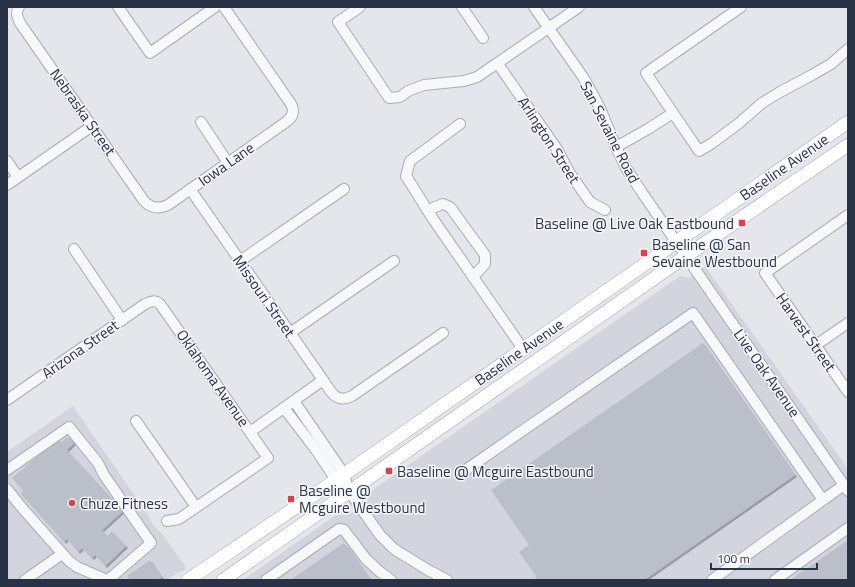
<svg xmlns="http://www.w3.org/2000/svg" width="855" height="587" viewBox="0 0 855 587" font-family="'Titillium Web',sans-serif">
<defs>
<filter id="shadow"><feDropShadow dx="2" dy="2" stdDeviation="0" flood-color="#0004"/></filter>
</defs>
<rect width="100%" height="100%" fill="#e4e6ec"/>
<!-- built -->
<g fill="#d2d5de">
<polygon points="705,266 848,469 848,580 243,580 336,515 348,515 367,502 371,491 680,276 690,278"/>
<polygon points="73,406 150,518 151,522 153,525 163,535 185,566 186,569 176,574 166,580 7,580 7,452"/>
</g>
<!-- building -->
<g fill="#bbbfca" filter="url(#shadow)">
<polygon points="703,343 795,475 644,580 537,580 535,577 536,576 519,552 529,545 491,490"/>
<polygon points="66,438 71,438 75,442 67,450 123,511 102,530 107,536 112,531 126,546 105,566 95,555 92,558 82,548 78,552 67,539 64,542 21,494 23,490 12,478 58,439 61,443"/>
<polygon points="848,540 848,580 790,580"/>
<polygon points="344,543 347,546 371,580 290,580"/>
<polygon points="150,560 162,577 157,580 130,580 127,576"/>
</g>
<g fill="none" stroke-linecap="round" stroke-linejoin="round">
<defs>
<g id="minor">
<path d="M19 7C15 13 18 18 20 23L144 201C152 209 159 209 168 205L286 122C293 117 295 111 291 104L224 7"/>
<polyline points="118,7 150,53 215,7"/>
<polyline points="360,7 338,22 389,98 400,97 408,91 424,85 464,81 477,77 579,7"/>
<polyline points="462,7 483,38"/>
<polyline points="534,7 583,77 600,108 616,147 626,168 641,191 848,491"/>
<polyline points="741,7 646,73 673,113 699,151 711,144 738,124 762,103 780,92 812,75 831,64 848,49"/>
<polyline points="498,64 557,149 569,172 590,202 605,210"/>
<polyline points="201,122 228,163"/>
<polyline points="460,124 410,161 406,176 433,219 523,349"/>
<polyline points="616,147 648,129 673,113"/>
<polyline points="7,161 18,177"/>
<polyline points="7,185 92,126"/>
<path d="M190 189 323 380C331 392 336 404 352 396L443 333"/>
<polyline points="428,210 443,204 450,207 485,255 485,264 473,277"/>
<polyline points="848,215 765,273 848,392"/>
<polyline points="74,249 122,320"/>
<polyline points="240,261 344,189"/>
<polyline points="290,333 394,261"/>
<polyline points="816,345 848,323"/>
<path d="M7 400 145 304C151 301 155 300 160 304L268 458 179 519 167 521"/>
<polyline points="294,401 344,474 346,481"/>
<polyline points="284,408 316,450 336,480 349,491 380,535 394,549 402,554 428,570 447,580"/>
<polyline points="136,421 196,507"/>
<polyline points="250,432 323,380"/>
<polyline points="467,469 693,313 823,500 712,580"/>
<polyline points="7,470 69,427 98,463 104,475 151,543 108,580"/>
<polyline points="7,489 23,509 69,561 77,567 107,580"/>
<polyline points="823,500 844,485"/>
<polyline points="25,580 62,554"/>
<polyline points="266,580 339,529 344,530 366,559 379,571 391,580"/>
<polyline points="775,580 848,528"/>
</g>
<g id="major">
<polyline points="188,580 336,480 848,122"/>
<polyline points="223,580 686,256 848,145"/>
</g>
</defs>
<!-- minor casing -->
<use href="#minor" stroke="#a8acb7" stroke-width="12"/>
<!-- major casing -->
<use href="#major" stroke="#a2a9b8" stroke-width="14"/>
<!-- minor -->
<use href="#minor" stroke="#f7f8fa" stroke-width="10"/>
<!-- major -->
<use href="#major" stroke="#fff" stroke-width="13"/>
</g>
<!-- markers -->
<g fill="#d4464f" stroke="#f4f5f9" stroke-width="1.5">
<rect x="738" y="219" width="8" height="8" rx="2"/>
<rect x="640" y="249" width="8" height="8" rx="2"/>
<rect x="385" y="467" width="8" height="8" rx="2"/>
<rect x="287" y="495" width="8" height="8" rx="2"/>
<circle cx="72" cy="503" r="4"/>
</g>
<g text-anchor="middle" dominant-baseline="central" stroke-width="3" stroke-linejoin="round" paint-order="stroke">
<!-- street labels -->
<g font-size="15" fill="#2a3245" stroke="#f4f5f9">
<text transform="translate(83 112) rotate(55)">Nebraska Street</text>
<text transform="translate(610 132) rotate(63)">San Sevaine Road</text>
<text transform="translate(549 140) rotate(57)">Arlington Street</text>
<text transform="translate(226 164) rotate(-35)">Iowa Lane</text>
<text transform="translate(784 167) rotate(-35)">Baseline Avenue</text>
<text transform="translate(264 296) rotate(55)">Missouri Street</text>
<text transform="translate(806 332) rotate(55)">Harvest Street</text>
<text transform="translate(80 349) rotate(-35)">Arizona Street</text>
<text transform="translate(519 352) rotate(-35)">Baseline Avenue</text>
<text transform="translate(767 373) rotate(55)">Live Oak Avenue</text>
<text transform="translate(213 378) rotate(55)">Oklahoma Avenue</text>
</g>
<!-- poi labels -->
<g font-size="15" fill="#2a3245" stroke="#f4f5f9" text-anchor="start">
<text x="734" y="223" text-anchor="end">Baseline @ Live Oak Eastbound</text>
<text x="652" y="244">Baseline @ San<tspan x="652" dy="17">Sevaine Westbound</tspan></text>
<text x="397" y="471">Baseline @ Mcguire Eastbound</text>
<text x="299" y="490">Baseline @<tspan x="299" dy="17">Mcguire Westbound</tspan></text>
<text x="80" y="503">Chuze Fitness</text>
</g>
</g>
<!-- border -->
<rect width="855" height="587" fill="none" stroke="#2a3245" stroke-width="16"/>
<!-- scale -->
<path d="M711 563v6h106v-6" fill="none" stroke="#2a3245" stroke-width="2"/>
<text x="717" y="563" font-size="12" fill="#2a3245" stroke="#f4f5f9" stroke-width="3" paint-order="stroke">100 m</text>
</svg>
